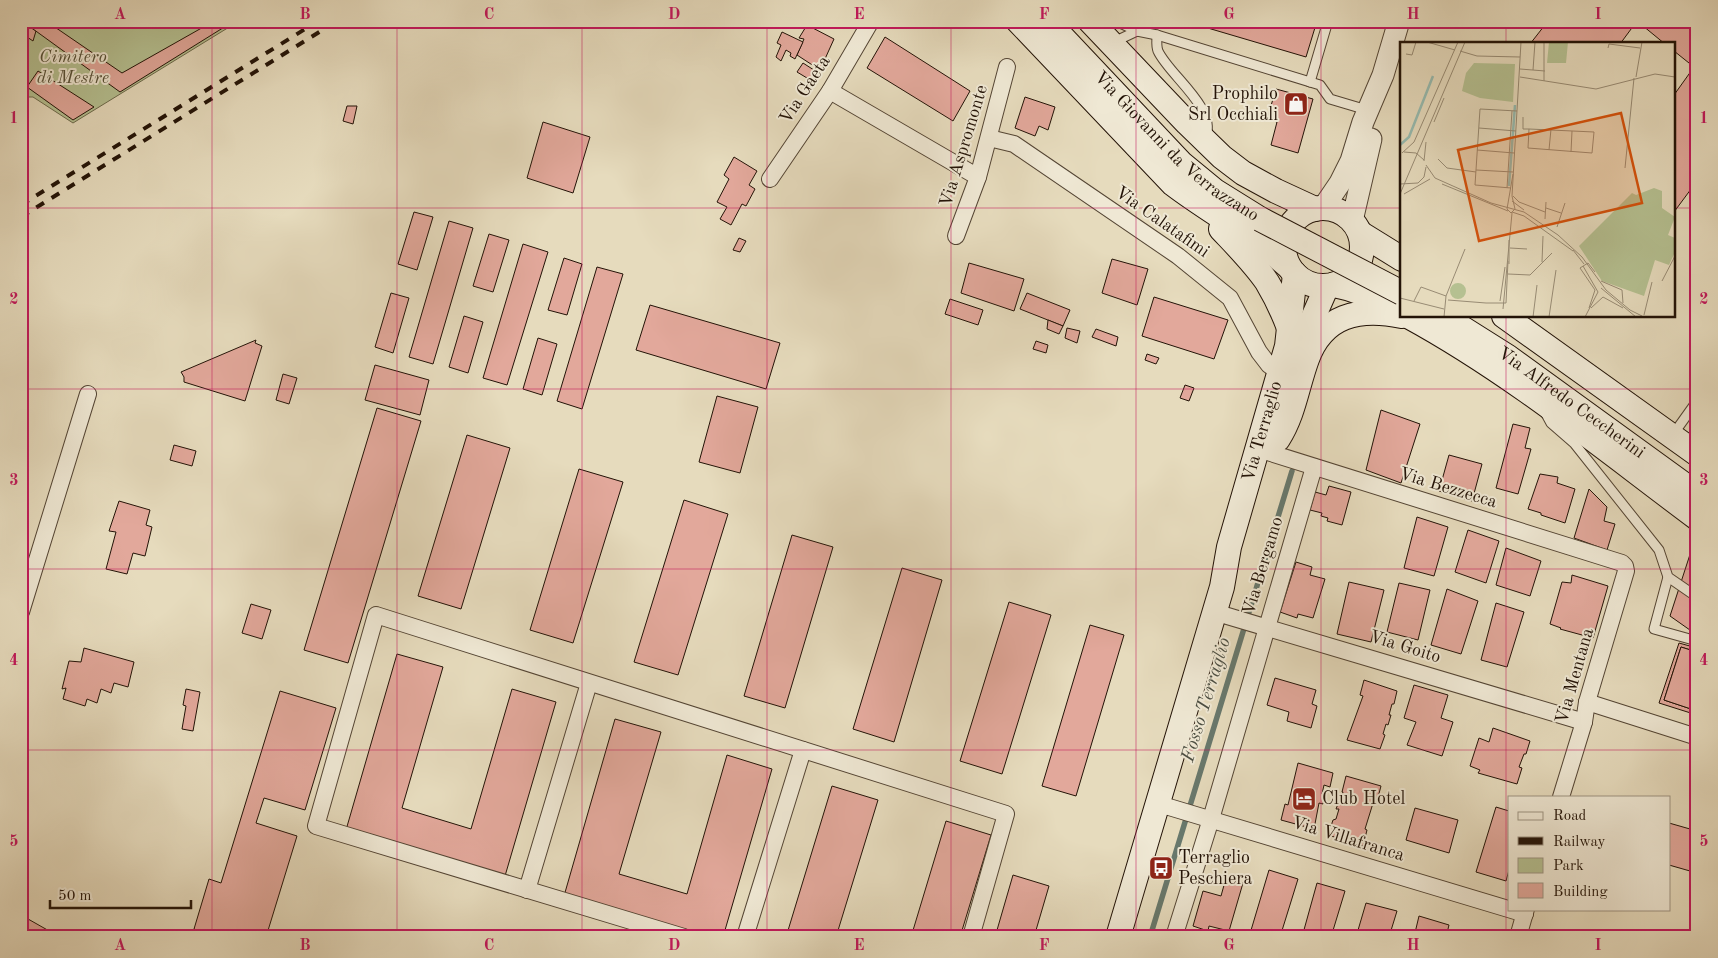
<svg xmlns="http://www.w3.org/2000/svg" width="1718" height="958" viewBox="0 0 1718 958" font-family="'Old Standard TT',serif">
<rect width="100%" height="100%" fill="#e6dbbd"/>
<filter id="stains"><feTurbulence type="fractalNoise" baseFrequency=".004" numOctaves="4"/><feColorMatrix values="0 0 0 0 .2 0 0 0 0 .09 0 0 0 0 .02 0 0 0 .5 -.17"/></filter>
<radialGradient id="worn" r=".72"><stop offset=".6" stop-color="#630" stop-opacity="0"/><stop offset="1" stop-color="#630" stop-opacity=".3"/></radialGradient>
<!-- green -->
<polygon fill="#b5c091" stroke="#6c6a4c" points="21,21 239,21 73,123 33,97 21,97"/>
<g fill="none" stroke-linecap="round" stroke-linejoin="round">
<!-- stream -->
<polyline stroke="#68786c" stroke-width="5.5" points="1150,937 1292,471"/>
</g>
<!-- building -->
<g fill="#e2a89b" stroke="#231307">
<polygon points="21,21 36,31 33,41 21,33"/>
<polygon points="22,21 46,21 122,73 214,21 234,21 120,92"/>
<polygon points="1184,21 1317,21 1306,57"/>
<polygon points="1548,21 1697,21 1697,181 1674,212 1674,95 1694,67 1674,51 1674,44 1665,44 1637,21 1620,44 1530,44"/>
<polygon points="807,25 834,39 820,70 797,55 804,39 799,38"/>
<polygon points="782,32 803,42 795,59 790,56 791,53 786,50 781,61 776,57 781,45 777,43"/>
<polygon points="885,37 970,91 953,121 867,68"/>
<polygon points="803,63 817,72 812,81 797,72"/>
<polygon points="38,71 94,107 73,120 27,87"/>
<polygon points="1276,89 1313,99 1298,153 1271,145 1277,122 1267,119"/>
<polygon points="1025,97 1055,107 1048,130 1039,126 1035,136 1015,128"/>
<polygon points="347,106 357,106 353,124 343,121"/>
<polygon points="543,122 590,137 573,193 527,178"/>
<polygon points="734,157 757,171 749,185 755,189 746,206 742,204 731,225 720,219 727,207 717,202 729,179 724,175"/>
<polygon points="414,212 433,217 417,270 398,264"/>
<polygon points="449,221 473,228 433,364 409,357"/>
<polygon points="489,234 509,240 493,292 473,286"/>
<polygon points="739,238 746,241 740,252 733,250"/>
<polygon points="523,244 548,252 507,385 483,378"/>
<polygon points="564,258 582,264 567,315 548,310"/>
<polygon points="1112,259 1148,269 1137,305 1102,293"/>
<polygon points="969,263 1024,279 1014,311 961,293"/>
<polygon points="597,267 623,274 582,409 557,401"/>
<polygon points="391,293 409,298 393,353 375,347"/>
<polygon points="1027,293 1070,310 1063,326 1020,309"/>
<polygon points="1154,297 1228,320 1214,359 1142,336"/>
<polygon points="950,299 983,310 978,325 945,314"/>
<polygon points="650,305 780,343 766,389 636,350"/>
<polygon points="464,316 483,322 468,373 449,367"/>
<polygon points="1048,320 1063,326 1059,334 1047,329"/>
<polygon points="1067,328 1080,331 1077,343 1065,338"/>
<polygon points="1096,329 1118,337 1116,346 1092,337"/>
<polygon points="538,338 557,344 542,395 523,389"/>
<polygon points="256,340 255,343 262,346 245,401 184,382 184,377 181,372"/>
<polygon points="1036,341 1048,345 1046,353 1033,349"/>
<polygon points="1147,354 1159,358 1156,364 1145,360"/>
<polygon points="375,365 429,380 420,415 365,400"/>
<polygon points="283,374 297,378 289,404 276,400"/>
<polygon points="1185,385 1194,388 1189,401 1180,398"/>
<polygon points="21,396 27,398 21,417"/>
<polygon points="717,396 758,407 740,473 699,462"/>
<polygon points="377,408 421,421 348,663 304,650"/>
<polygon points="1381,410 1420,424 1401,483 1366,470"/>
<polygon points="1513,424 1530,428 1525,448 1531,449 1518,494 1496,488"/>
<polygon points="467,435 510,448 461,609 418,596"/>
<polygon points="174,445 196,451 192,466 170,460"/>
<polygon points="1449,455 1482,464 1472,501 1439,491"/>
<polygon points="579,469 623,482 573,643 530,630"/>
<polygon points="1540,474 1558,477 1557,483 1575,489 1565,523 1541,515 1541,513 1528,509"/>
<polygon points="1329,486 1351,492 1342,525 1327,521 1328,518 1321,516 1322,513 1310,510 1315,492 1326,495"/>
<polygon points="1589,489 1607,507 1604,521 1615,524 1607,550 1574,538"/>
<polygon points="684,500 728,514 678,675 634,662"/>
<polygon points="119,501 150,510 146,525 152,527 145,556 133,553 127,574 106,569 116,532 109,531"/>
<polygon points="1417,517 1448,527 1434,576 1404,568"/>
<polygon points="1468,530 1499,541 1486,583 1455,572"/>
<polygon points="792,535 833,547 785,708 744,696"/>
<polygon points="1695,539 1697,540 1697,635 1670,616"/>
<polygon points="1506,548 1541,561 1530,596 1496,585"/>
<polygon points="1296,562 1312,567 1310,575 1325,579 1313,618 1298,614 1297,618 1280,612"/>
<polygon points="902,568 942,580 894,742 853,729"/>
<polygon points="1572,575 1608,586 1593,638 1560,629 1561,628 1550,624 1562,582 1571,583"/>
<polygon points="1349,582 1384,590 1371,642 1337,634"/>
<polygon points="1399,583 1430,590 1418,640 1387,632"/>
<polygon points="1447,589 1478,601 1461,654 1431,645"/>
<polygon points="1009,602 1051,615 1002,774 960,761"/>
<polygon points="1496,603 1524,612 1507,667 1481,660"/>
<polygon points="251,604 271,610 262,639 242,633"/>
<polygon points="1090,625 1124,635 1076,796 1042,786"/>
<polygon points="1679,643 1697,648 1697,715 1659,703"/>
<polygon points="1681,647 1697,652 1697,711 1664,700"/>
<polygon points="1681,647 1697,652 1697,711 1664,700"/>
<polygon points="84,648 134,662 128,687 114,683 111,693 101,689 97,703 87,699 85,706 63,699 66,688 62,689 69,661 81,662"/>
<polygon points="397,654 443,667 402,808 471,829 512,689 556,702 505,876 346,830"/>
<polygon points="1275,678 1316,690 1312,704 1317,706 1311,728 1287,721 1289,712 1267,705"/>
<polygon points="1364,680 1397,691 1394,704 1392,704 1389,715 1391,715 1388,725 1386,724 1383,734 1385,735 1380,749 1347,740 1363,696 1360,695"/>
<polygon points="1414,685 1448,695 1441,718 1453,722 1442,756 1407,745 1416,722 1404,718"/>
<polygon points="186,689 200,692 193,731 182,729 186,706 183,705"/>
<polygon points="280,691 336,708 305,810 264,798 256,823 297,836 266,937 205,937 206,933 194,929 209,879 221,883"/>
<polygon points="615,719 661,732 619,874 687,894 727,755 772,769 723,937 703,937 564,896"/>
<polygon points="1493,728 1530,741 1526,754 1524,754 1519,767 1522,768 1517,784 1478,773 1480,770 1470,766 1479,738 1489,742"/>
<polygon points="1298,763 1333,773 1330,787 1324,785 1322,794 1325,795 1323,804 1319,803 1314,829 1281,820 1285,804 1288,805"/>
<polygon points="1346,776 1381,786 1377,801 1374,800 1365,829 1367,830 1363,846 1328,835 1333,820 1336,819 1339,809 1336,809 1340,799 1341,799 1343,792 1342,792"/>
<polygon points="832,786 878,800 836,937 786,937"/>
<polygon points="1496,807 1509,811 1509,870 1506,881 1476,872"/>
<polygon points="1415,808 1458,820 1449,853 1406,840"/>
<polygon points="946,821 991,835 960,937 911,937"/>
<polygon points="1669,823 1697,831 1697,873 1669,865"/>
<polygon points="1269,870 1298,879 1280,937 1249,937"/>
<polygon points="1013,875 1049,886 1034,937 995,937"/>
<polygon points="1226,878 1243,883 1229,931 1209,926 1208,931 1193,926 1203,891 1221,896"/>
<polygon points="1317,883 1345,891 1331,937 1302,937"/>
<polygon points="1366,903 1397,911 1389,937 1356,937"/>
<polygon points="21,915 51,932 49,937 21,937"/>
<polygon points="1419,916 1449,925 1446,937 1414,937"/>
<polygon points="1471,932 1489,937 1470,937"/>
</g>
<g fill="none" stroke-linecap="round" stroke-linejoin="round">
<defs>
<g id="service">
<polyline points="1107,21 1120,23 1137,31 1157,35 1320,85 1330,99 1367,110"/>
<path d="M1157 35C1157 40 1156 46 1158 51 1169 75 1216 107 1206 136"/>
<polyline points="1118,40 1137,31"/>
<polyline points="1310,82 1328,21"/>
<polyline points="1545,412 1551,423 1574,443 1659,550 1668,577 1697,597"/>
<polyline points="1672,436 1697,401"/>
<polyline points="1668,577 1654,629 1697,641"/>
</g>
<g id="minor">
<polyline points="830,91 978,177"/>
<polyline points="989,138 1014,144 1178,256 1230,298 1259,352 1269,365 1280,373"/>
<polyline points="770,179 830,91 871,21"/>
<polyline points="956,236 978,177 1007,67"/>
<polyline points="1258,449 1622,563 1625,566 1626,571 1587,702 1584,722 1561,797"/>
<polyline points="21,612 88,394"/>
<polyline points="1214,612 1584,722"/>
<polyline points="1587,702 1697,737"/>
<polyline points="1159,804 1525,914"/>
<polyline points="527,890 589,683"/>
<polyline points="684,937 316,826 376,615 1006,814 971,937"/>
<polyline points="745,937 803,750"/>
<polyline points="1174,937 1211,819 1314,467"/>
<polyline points="1518,937 1526,909"/>
</g>
<g id="tertiary">
<polyline points="1323,208 1340,183 1351,161 1363,122 1383,75 1399,21"/>
<polyline points="1352,221 1371,139"/>
</g>
<g id="secondary">
<path d="M1018 21 1173 184C1211 213 1254 235 1289 267"/>
<path id="s1" d="M1047 21 1181 163 1215 191 1260 219"/>
<polyline points="1090,21 1187,123 1222,157 1243,173 1276,191 1315,209"/>
<circle cx="1323" cy="247" r="39"/>
<path d="M1221 229C1237 246 1254 263 1267 282 1276 297 1283 312 1289 328"/>
<polyline points="1360,233 1402,259"/>
<path d="M1333 285C1357 289 1377 300 1398 311"/>
<path d="M1408 316C1511 372 1603 448 1697 518"/>
<path id="s2" d="M1443 316 1508 357 1697 494"/>
<polyline points="1504,316 1697,454"/>
<polyline points="1298,364 1305,336 1327,286"/>
<path d="M1278 439C1294 414 1297 386 1307 359 1323 315 1359 307 1402 316"/>
<path id="s3" d="M1118 937 1222 587 1229 547 1287 346 1295 274"/>
</g>
</defs>
<!-- service casing -->
<use href="#service" stroke="#544534" stroke-width="11"/>
<!-- minor casing -->
<use href="#minor" stroke="#544534" stroke-width="18"/>
<!-- tertiary casing -->
<use href="#tertiary" stroke="#544534" stroke-width="23"/>
<!-- secondary casing -->
<use href="#secondary" stroke="#231307" stroke-width="26"/>
<!-- service -->
<use href="#service" stroke="#efe8d4" stroke-width="9"/>
<!-- minor -->
<use href="#minor" stroke="#efe8d4" stroke-width="16"/>
<!-- tertiary -->
<use href="#tertiary" stroke="#efe8d4" stroke-width="21"/>
<!-- secondary -->
<use href="#secondary" stroke="#efe8d4" stroke-width="24"/>
<!-- rail -->
<g stroke="#231307" stroke-width="4" stroke-dasharray="9 9" stroke-linecap="butt">
<polyline points="21,205 318,21"/>
<polyline points="21,217 337,21"/>
</g>
<defs>
<polyline id="secondary-bridge" points="1260,219 1402,293"/>
</defs>
<!-- secondary-bridge casing -->
<use href="#secondary-bridge" stroke="#231307" stroke-width="26" stroke-linecap="butt"/>
<!-- secondary-bridge -->
<use href="#secondary-bridge" stroke="#efe8d4" stroke-width="24"/>
</g>
<!-- grid -->
<path fill="none" stroke="#c2185b" stroke-width="1" stroke-opacity="0.55" d="M212 21V937M397 21V937M582 21V937M767 21V937M951 21V937M1136 21V937M1321 21V937M1506 21V44M21 208H1402M1674 208H1697M1506 316V937M21 389H1697M21 569H1697M21 750H1697"/>
<!-- icons -->
<defs>
<symbol id="shop-square" viewBox="-11 -11 22 22"><rect x="-9" y="-9" width="18" height="18" rx="4" fill="#8f2418" stroke="#efe8d4"/><path d="M-5-2.5h2.3a2.7 3.5 0 0 1 5.4 0H5L5.5 6h-11ZM-1.5-2.5h3a1.5 2.3 0 0 0-3 0Z" fill="#fff"/></symbol>
<symbol id="hotel-square" viewBox="-11 -11 22 22"><rect x="-9" y="-9" width="18" height="18" rx="4" fill="#8f2418" stroke="#efe8d4"/><path d="M-6-4.5h1.5V1H6V5H4.5V3h-9V5H-6ZM-4 0a1.8 1.8 0 1 1 3.6 0ZM.5 0V-2.5h3Q6-2.5 6 0Z" fill="#fff"/></symbol>
<symbol id="bus-square" viewBox="-11 -11 22 22"><rect x="-9" y="-9" width="18" height="18" rx="4" fill="#8f2418" stroke="#efe8d4"/><path d="M-5-6H5V4H4V6H2V4H-2V6H-4V4H-5ZM-3.5-4V0h7V-4ZM-3.5 1.2v1.5H-2V1.2ZM2 1.2v1.5H3.5V1.2Z" fill="#fff"/></symbol>
</defs>
<g fill-rule="evenodd">
<use href="#shop-square" x="1282" y="90" width="28" height="28"/>
<use href="#hotel-square" x="1290" y="785" width="28" height="28"/>
<use href="#bus-square" x="1147" y="854" width="28" height="28"/>
</g>
<g text-anchor="middle" dominant-baseline="central" stroke-width="4" stroke-linejoin="round" paint-order="stroke">
<!-- park labels -->
<g font-size="18" font-style="italic" fill="#565037" stroke="#efe8d4">
<text x="73" y="57">Cimitero<tspan x="73" dy="21">di Mestre</tspan></text>
</g>
<!-- street labels -->
<g font-size="18" fill="#231307" stroke="#efe8d4">
<text transform="translate(805 90) rotate(-57)">Via Gaeta</text>
<text stroke="none"><textPath href="#s1" startOffset="181">Via Giovanni da Verrazzano</textPath></text>
<text transform="translate(964 146) rotate(-73)">Via Aspromonte</text>
<text transform="translate(1162 222) rotate(35)">Via Calatafimi</text>
<text stroke="none"><textPath href="#s2" startOffset="155">Via Alfredo Ceccherini</textPath></text>
<text stroke="none"><textPath href="#s3" startOffset="526">Via Terraglio</textPath></text>
<text transform="translate(1448 488) rotate(17)">Via Bezzecca</text>
<text transform="translate(1263 566) rotate(-73)">Via Bergamo</text>
<text transform="translate(1405 647) rotate(17)">Via Goito</text>
<text transform="translate(1575 676) rotate(-74)">Via Mentana</text>
<text transform="translate(1348 839) rotate(17)">Via Villafranca</text>
</g>
<!-- poi labels -->
<g font-size="18" fill="#231307" stroke="#efe8d4" text-anchor="start">
<text x="1278" y="94" text-anchor="end">Prophilo<tspan x="1278" dy="21">Srl Occhiali</tspan></text>
<text x="1322" y="799">Club Hotel</text>
<text x="1178" y="858">Terraglio<tspan x="1178" dy="21">Peschiera</tspan></text>
</g>
<!-- water labels -->
<g font-size="19" font-style="italic" fill="#4b4e42" stroke="#efe8d4">
<text transform="translate(1207 700) rotate(-73)">Fosso Terraglio</text>
</g>
</g>
<!-- overview -->
<g transform="translate(1400 42)">
<rect width="275" height="275" fill="#e6dbbd"/>
<path d="M149 0H168L166 21H147ZM74 21 115 22 113 60 80 56 62 49 66 31ZM254 146 262 149V166L275 175 268 193 275 196V210L269 223 255 218 244 254 202 239 179 204 232 151 236 153ZM50 249a8 8 0 1 1 16 0a8 8 0 1 1-16 0Z" fill="#b5c091"/>
<path fill="none" stroke="#96bbb0" stroke-width="2.5" d="M0 103 9 95 33 34M109 144 115 63"/>
<path fill="none" stroke="#988b74" stroke-width="1" d="M27 0 55 8M144 0V39M208 6 209 2 240 6M60 9 77 14 120 15M6 12 12 13 16 0M120 27 145 29M133 28 135 0M120 35 196 47 255 32 275 35M236 35 242 0M123 75V87H129L128 106 192 111 194 90 129 87M34 80 44 56M79 86 116 89M77 108 114 111M149 108 151 87M4 110 16 111 24 118M171 110 172 89M2 111 14 100 58 0M38 117 47 126 76 130M24 119 26 100M26 123 35 136 91 161 124 170 158 193 182 215 206 248 230 268 242 274M225 126 234 36M76 128 113 130M113 132 107 167 111 171 115 167 112 154 121 0M0 142 18 141 24 135 26 125M42 142 108 169M107 146 112 69M111 146 75 143 80 67 117 69M0 152 65 0M4 152 30 137M113 154 119 160 145 170M112 159 124 168M146 166 161 171M112 170 124 174 173 209M145 177 146 160M157 185 165 161M110 206 127 207M173 208 184 222M142 220 143 194M109 222V198M183 224 198 250 185 275M108 232 130 233 152 211M201 239 222 248 223 261M262 239 275 214M201 246 236 275M0 256 44 267M48 258 86 261M14 259 21 245 46 254M100 259 105 225M86 261H106L108 219M189 266 195 248 180 226 188 221 195 230M191 266 203 255 223 266M103 267 112 171M244 273 252 240M44 275 46 254 65 207M133 275 137 243M149 275 156 228"/>
<path fill="#d4520c" fill-opacity="0.15" stroke="#d4520c" stroke-width="2.5" d="M221 71 242 161 79 199 58 108Z"/>
<rect width="275" height="275" fill="none" stroke="#231307" stroke-width="2.5"/>
</g>
<!-- margin -->
<rect width="1718" height="958" fill="none" stroke="#e6dbbd" stroke-width="55"/>
<!-- legend -->
<rect x="1508" y="796" width="162" height="115" fill="#efe8d4" stroke="#9d9382"/>
<rect x="1518" y="812" width="25" height="8" fill="#efe8d4" stroke="#9d9382"/>
<text x="1553" y="820" font-size="15" fill="#231307">Road</text>
<rect x="1518" y="837" width="25" height="8" fill="#231307" stroke="#9d9382"/>
<text x="1553" y="846" font-size="15" fill="#231307">Railway</text>
<rect x="1518" y="858" width="25" height="15" fill="#b5c091" stroke="#9d9382"/>
<text x="1553" y="870" font-size="15" fill="#231307">Park</text>
<rect x="1518" y="883" width="25" height="15" fill="#e2a89b" stroke="#9d9382"/>
<text x="1553" y="896" font-size="15" fill="#231307">Building</text>
<!-- scale -->
<path d="M50 900v8h141v-8" fill="none" stroke="#231307" stroke-width="2.5"/>
<text x="58" y="900" font-size="15" fill="#231307" stroke="#efe8d4" stroke-width="4" paint-order="stroke">50 m</text>
<rect x="28" y="28" width="1662" height="902" fill="none" stroke="#c2185b" stroke-width="2"/>
<g font-size="16" text-anchor="middle" font-weight="bold" fill="#c2185b">
<text x="120" y="19">A</text>
<text x="305" y="19">B</text>
<text x="489" y="19">C</text>
<text x="674" y="19">D</text>
<text x="859" y="19">E</text>
<text x="1044" y="19">F</text>
<text x="1229" y="19">G</text>
<text x="1413" y="19">H</text>
<text x="1598" y="19">I</text>
<text x="14" y="123">1</text>
<text x="1704" y="123">1</text>
<text x="14" y="304">2</text>
<text x="1704" y="304">2</text>
<text x="14" y="485">3</text>
<text x="1704" y="485">3</text>
<text x="14" y="665">4</text>
<text x="1704" y="665">4</text>
<text x="14" y="846">5</text>
<text x="1704" y="846">5</text>
<text x="120" y="950">A</text>
<text x="305" y="950">B</text>
<text x="489" y="950">C</text>
<text x="674" y="950">D</text>
<text x="859" y="950">E</text>
<text x="1044" y="950">F</text>
<text x="1229" y="950">G</text>
<text x="1413" y="950">H</text>
<text x="1598" y="950">I</text>
</g>
<rect width="100%" height="100%" filter="url(#stains)"/>
<rect width="100%" height="100%" fill="url(#worn)"/>
</svg>
